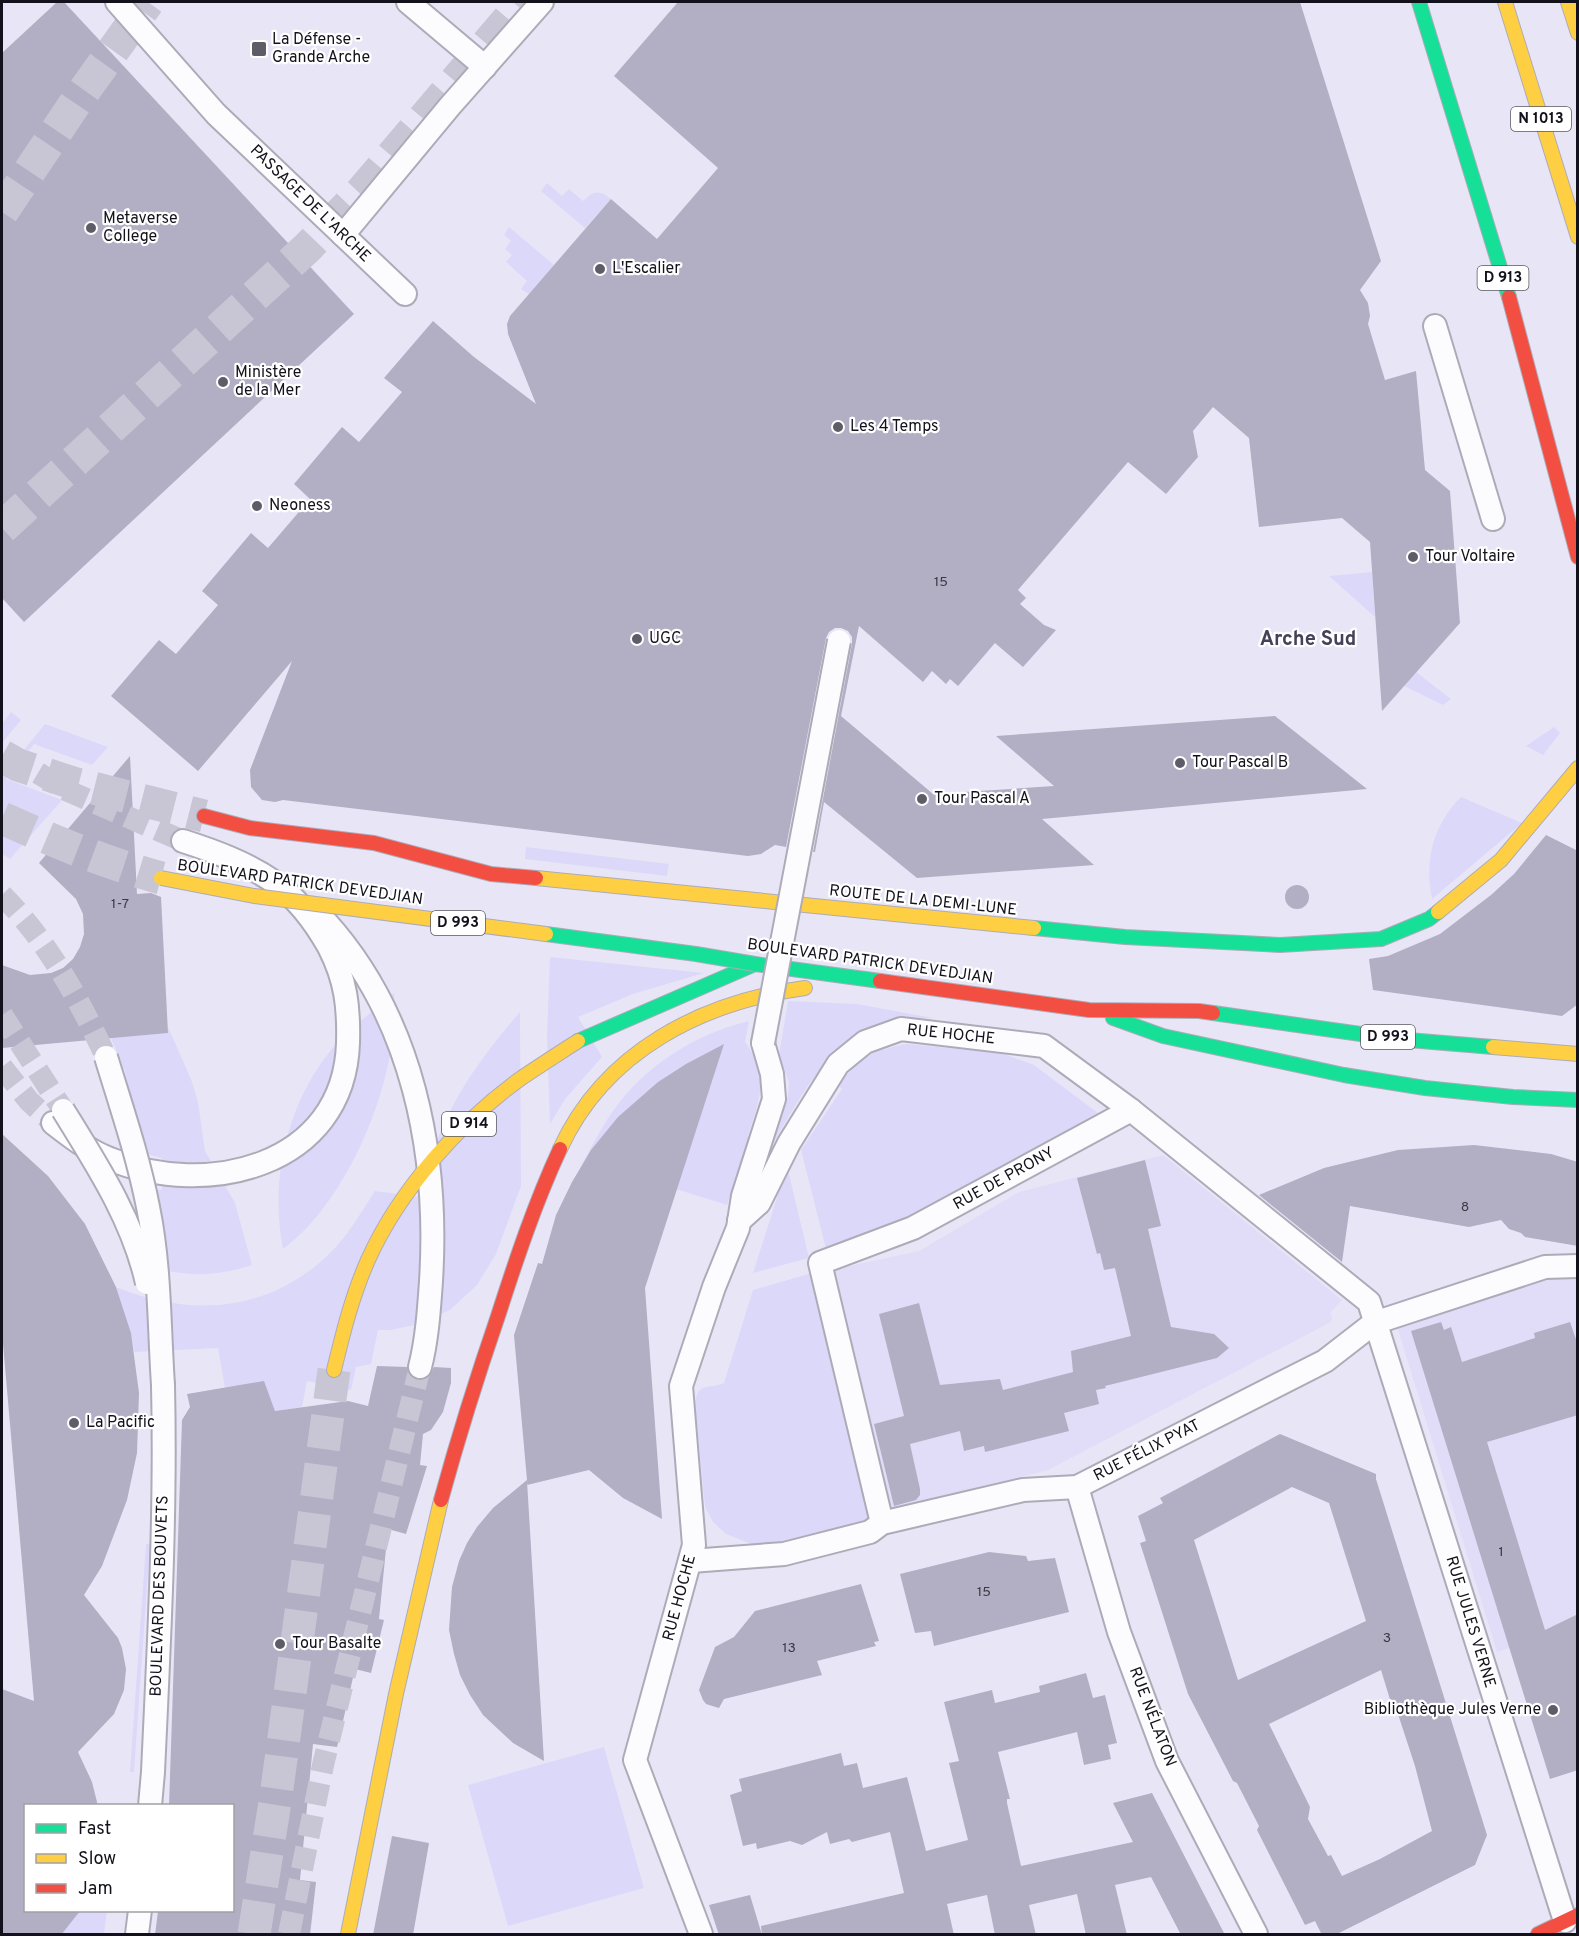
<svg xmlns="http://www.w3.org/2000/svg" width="1579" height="1936" viewBox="0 0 1579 1936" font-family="Overpass,sans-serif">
<rect width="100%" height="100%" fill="#e8e6f6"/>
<!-- built -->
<g fill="#e1ddf8">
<polygon points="1163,1155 1342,1300 1330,1313 1332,1317 1331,1322 1048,1470 896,1508 889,1506 831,1270 919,1251 1019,1192"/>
<polygon points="1577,1275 1577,1614 1510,1648 1497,1652 1396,1323 1544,1278"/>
</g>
<!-- green -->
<g fill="#dcd8f9">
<path d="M547 183 562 196 569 189 583 201C593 191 599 189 611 199L585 228 541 191Z"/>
<polygon points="509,227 554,265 529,294 521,289 527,281 506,262 512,255 505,249 511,241 504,235"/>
<polygon points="1372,572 1375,617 1329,576"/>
<polygon points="1416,672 1451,699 1443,705 1404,686"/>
<polygon points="11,712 21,720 2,743 2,724"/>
<polygon points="45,724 108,747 92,765 34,744 6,779 62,800 10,859 2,854 2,777"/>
<polygon points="1554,727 1560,733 1543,755 1526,746"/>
<path d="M1461 797 1522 823 1432 899C1424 860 1433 825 1461 797Z"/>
<polygon points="526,847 669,864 667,876 525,859"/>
<polygon points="550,957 704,973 633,994 578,1017 602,1057 565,1099 550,1124 547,1036"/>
<path d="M394 993C401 1075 349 1201 283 1249 269 1178 288 1097 338 1042 355 1025 375 1009 394 993Z"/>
<path d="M788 1001 857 1004 933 1018C919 1018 905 1018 892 1021 831 1036 802 1094 773 1144L788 1096 789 1082 779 1055Z"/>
<path d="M520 1012 521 1186 496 1254 477 1285 450 1310 419 1324 391 1330H378L371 1364 356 1367 351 1390 307 1381 302 1407 275 1411 264 1382 225 1388 218 1348 134 1352 131 1333 116 1287C191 1318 269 1312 329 1254 348 1236 361 1212 375 1191L422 1197C429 1174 433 1148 443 1126 462 1083 490 1047 520 1012Z"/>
<path d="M749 1021 745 1042C771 1075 759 1100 748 1136L750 1137 727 1205 676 1189 686 1064C642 1091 608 1125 580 1168 588 1153 596 1138 605 1123 637 1071 690 1035 749 1021Z"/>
<path d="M168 1027 191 1079 198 1102 205 1151 235 1203 252 1265C222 1275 194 1277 163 1270L152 1189 162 1190V1158L144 1153 125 1072 111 1038 168 1033Z"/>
<path d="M907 1044 1001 1053 1034 1065 1098 1113 1099 1115 904 1220 826 1249 801 1150 842 1089 839 1086C859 1056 871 1051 907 1044Z"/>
<polygon points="787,1166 809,1258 753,1273"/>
<path d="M812 1273 871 1516 868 1522 786 1545H754L726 1534 713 1522 705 1507 695 1404C698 1381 708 1390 724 1383L753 1290Z"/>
<polygon points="146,1544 150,1544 134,1772 130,1772"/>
<polygon points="604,1747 644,1888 508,1926 468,1785"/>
<polygon points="78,1911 107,1911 104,1934 61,1934"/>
</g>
<!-- building -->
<g fill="#b2aec4" fill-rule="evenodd">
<polygon points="57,2 64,2 354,314 24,622 2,598 2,53"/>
<polygon points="678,2 1300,2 1381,261 1360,290 1368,303 1370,316 1368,324 1385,380 1416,371 1425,470 1450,491 1460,623 1382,711 1370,542 1342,518 1259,527 1249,438 1213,407 1193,431 1198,457 1166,494 1128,462 1018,590 1026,598 1020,604 1044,625 1056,630 1023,667 995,643 958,686 950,679 946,684 932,671 923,682 859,626 841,716 933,794 1054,786 996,736 1275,716 1367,789 1042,819 1094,865 917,878 824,802 815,852 813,852 852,644 852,637 848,631 841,628 835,628 829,632 826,638 786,847 775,845 761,854 748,856 283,800 275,802 262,800 251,787 250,770 292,661 198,771 111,696 159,640 176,654 218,605 202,591 251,533 268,548 310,499 294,484 342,427 359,442 402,392 384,378 433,321 474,357 536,404 508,334 507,324 510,316 611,199 657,239 718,168 614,76"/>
<polygon points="130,756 137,894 151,893 161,897 168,1033 2,1048 2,965 30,975 51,973 63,968 73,959 80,947 84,934 83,914 76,899 39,863"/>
<polygon points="1546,835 1578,851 1578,1004 1562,1016 1373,990 1369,959 1388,956 1440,934 1491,895 1514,874"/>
<circle cx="1297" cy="897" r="12"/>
<polygon points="724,1044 645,1288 662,1519 623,1498 589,1470 527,1485 527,1481 544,1761 513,1743 483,1715 470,1695 460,1675 454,1654 449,1630 452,1587 459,1561 467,1543 477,1527 493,1508 527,1480 514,1335 538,1263 542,1264 556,1215 572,1182 591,1150 618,1117 658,1082 686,1064"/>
<polygon points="2,1134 48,1176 85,1224 116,1287 131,1333 139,1393 137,1453 127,1500 102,1566 84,1595 118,1638 122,1648 126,1669 124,1690 114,1714 78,1752 92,1782 98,1806 26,1806 26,1911 80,1911 61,1935 2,1935 2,1689 34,1701 2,1332"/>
<polygon points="1474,1145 1551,1154 1578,1162 1578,1246 1525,1237 1521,1233 1509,1229 1501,1220 1469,1227 1350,1206 1342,1262 1259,1195 1324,1168 1398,1150"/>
<polygon points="1145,1160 1161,1226 1148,1229 1171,1327 1214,1334 1229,1348 1217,1358 1105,1386 1106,1388 1096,1390 1099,1404 1064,1413 1069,1431 985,1452 984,1446 964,1451 960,1431 910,1444 920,1489 920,1495 916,1500 894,1506 874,1424 904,1416 879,1314 919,1303 940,1385 1000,1379 1003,1390 1073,1372 1071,1351 1131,1336 1115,1268 1104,1270 1100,1253 1097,1254 1077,1178"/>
<polygon points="1441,1322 1444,1330 1451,1327 1462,1362 1535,1338 1534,1333 1570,1322 1578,1345 1578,1415 1487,1442 1545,1630 1578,1614 1578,1770 1550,1779 1411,1331"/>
<polygon points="377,1366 407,1367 410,1376 418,1380 424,1380 429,1377 434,1367 451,1368 451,1383 443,1412 431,1430 423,1434 420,1465 427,1466 406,1534 388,1529 379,1619 384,1620 371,1673 355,1669 337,1747 313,1744 300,1880 316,1882 310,1935 155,1935 158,1911 232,1911 232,1806 169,1806 182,1420 190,1407 187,1394 264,1381 275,1411 348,1401 368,1406"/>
<path d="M1280 1434 1376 1474V1479L1487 1835 1475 1865 1335 1935H1322L1315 1921 1305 1925 1257 1830 1259 1826 1237 1783 1233 1781 1188 1694 1140 1543 1146 1541 1138 1516 1163 1503 1160 1498ZM1292 1487 1329 1503 1366 1621 1238 1680 1194 1540ZM1381 1670 1392 1706 1396 1708 1415 1766 1432 1831 1380 1859 1342 1876 1331 1855 1328 1856 1308 1819 1310 1807 1269 1724Z"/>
<polygon points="989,1552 1026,1556 1028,1561 1055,1558 1069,1612 934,1646 931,1631 915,1633 900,1574"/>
<polygon points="861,1584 879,1641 874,1642 876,1646 817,1661 822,1675 724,1699 719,1708 706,1704 703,1700 699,1690 715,1647 734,1637 755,1611"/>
<polygon points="1086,1673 1093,1698 1105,1695 1117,1743 1108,1745 1111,1759 1084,1765 1077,1732 998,1752 1010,1799 1007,1799 1007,1803 1021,1866 1133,1842 1113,1803 1152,1793 1225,1935 1181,1935 1151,1877 1115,1885 1127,1935 1086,1935 1077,1894 1029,1905 1036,1935 995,1935 987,1895 947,1904 954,1935 762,1935 761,1926 904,1893 890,1832 852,1842 849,1839 830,1844 827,1832 802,1845 790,1841 757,1849 756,1843 743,1846 730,1795 742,1791 739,1779 841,1753 844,1766 857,1763 863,1788 907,1777 926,1851 968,1840 949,1763 959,1761 944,1702 992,1690 995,1703 1040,1692 1039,1686"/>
<polygon points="392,1836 429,1843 413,1935 373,1935"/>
<polygon points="750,1895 762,1935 719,1935 709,1905"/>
</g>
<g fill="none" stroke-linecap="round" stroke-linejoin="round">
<!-- street-tunnel -->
<g stroke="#c8c6d5" stroke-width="22" stroke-dasharray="22 11" stroke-linecap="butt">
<polyline points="38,773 68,791 183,841"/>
<path d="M2 895C47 940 79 999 106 1057"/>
<polyline points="2,1015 63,1110"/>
<polyline points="2,1067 29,1101 53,1123"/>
<polyline points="289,1934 323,1765 420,1367"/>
</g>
<!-- secondary-tunnel -->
<polyline stroke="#c8c6d5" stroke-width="33" stroke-dasharray="33 16" stroke-linecap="butt" points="2,756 18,765 73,783 204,816"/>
<!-- primary-tunnel -->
<g stroke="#c8c6d5" stroke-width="33" stroke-dasharray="33 16" stroke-linecap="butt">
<path d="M2 818C53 841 106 863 161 878"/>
<polyline points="254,1934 276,1796 334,1370"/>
</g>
<!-- highway-tunnel -->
<g stroke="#c8c6d5" stroke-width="33" stroke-dasharray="33 16" stroke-linecap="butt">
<polyline points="2,212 76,102 148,2"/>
<polyline points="2,528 307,248 362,191 523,2"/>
</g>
<defs>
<g id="street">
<polyline points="117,2 216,114 405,294"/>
<polyline points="408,2 485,67"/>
<polyline points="343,235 450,106 542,2"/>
<polyline points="1435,326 1493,519"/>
<path d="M325 921C413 1018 439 1154 431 1281 429 1310 427 1340 420 1367"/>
<path d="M53 1123C71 1137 89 1151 110 1159 206 1199 344 1167 348 1043 349 1007 346 980 329 947 315 922 297 898 274 882 247 863 214 851 183 841"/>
<polyline points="739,1221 759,1203 789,1143 838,1064 865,1042 901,1029 1044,1046 1131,1110"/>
<polyline points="1077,1487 1119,1632 1167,1761 1256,1934"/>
<polyline points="882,1523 820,1263 913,1228 1131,1110 1369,1302 1565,1921"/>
<polyline points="691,1561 784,1554 870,1532 882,1523 1023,1490 1077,1487 1325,1361 1374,1323 1545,1267 1578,1266"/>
<path d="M150 1806 153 1772C159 1643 166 1514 163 1385"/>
<polyline points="137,1934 140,1910"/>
<polyline points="701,1934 635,1760 694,1545 681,1386 714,1287 738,1228 743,1196 774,1099 772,1074 763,1043"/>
</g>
<g id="fast">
<polyline points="1419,2 1509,297"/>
<polyline points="1034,928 1125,937 1280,945 1381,939 1429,919 1438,912"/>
<polyline points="1213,1013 1396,1039 1493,1047"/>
<polyline points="1113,1018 1163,1036 1344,1075 1425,1088 1513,1097 1578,1100"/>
<polyline points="578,1041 755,964 880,981"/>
</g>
<g id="slow">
<polyline points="1505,2 1578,237"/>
<polyline points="1568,2 1578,33"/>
<polyline points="536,878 1034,928"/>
<polyline points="1438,912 1501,860 1578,768"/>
<polyline points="1493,1047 1578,1054"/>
<path d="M560 1149C605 1051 702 1002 805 988"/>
<path d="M334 1370C343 1333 352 1296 368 1260 399 1191 459 1123 520 1079 539 1066 558 1054 578 1041"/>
<polyline points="348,1934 396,1694 441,1500"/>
</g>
<g id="jam">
<polyline points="1509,297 1578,557"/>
<polyline points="204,816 250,828 374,843 491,874 536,878"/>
<polyline points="880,981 1089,1010 1199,1011 1213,1013"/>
<path d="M441 1500C458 1438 477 1377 498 1316 516 1260 535 1203 560 1149"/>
<polyline points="1538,1934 1578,1915"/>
</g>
</defs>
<!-- street casing -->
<use href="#street" stroke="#adabb8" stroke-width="26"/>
<!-- fast casing -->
<use href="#fast" stroke="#adabb8" stroke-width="16"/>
<!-- slow casing -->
<use href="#slow" stroke="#adabb8" stroke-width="16"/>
<!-- jam casing -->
<use href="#jam" stroke="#adabb8" stroke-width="16"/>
<!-- street -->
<use href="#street" stroke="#fcfbfe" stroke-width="22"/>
<!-- fast -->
<use href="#fast" stroke="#16e098" stroke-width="14"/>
<!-- slow -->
<use href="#slow" stroke="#ffcf43" stroke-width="14"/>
<!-- jam -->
<use href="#jam" stroke="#f24e42" stroke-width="14"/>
<defs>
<g id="street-bridge">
<polyline points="763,1043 839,641"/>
<path d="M106 1057C121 1106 138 1156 148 1207 160 1265 159 1326 163 1385"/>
<path d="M63 1110C97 1165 133 1220 147 1283"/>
</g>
<polyline id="fast-bridge" points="546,934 696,954 755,964"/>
<polyline id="slow-bridge" points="161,878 254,896 546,934"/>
</defs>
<!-- street-bridge casing -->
<use href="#street-bridge" stroke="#adabb8" stroke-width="26" stroke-linecap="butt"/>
<!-- fast-bridge casing -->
<use href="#fast-bridge" stroke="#adabb8" stroke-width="16" stroke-linecap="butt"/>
<!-- slow-bridge casing -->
<use href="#slow-bridge" stroke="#adabb8" stroke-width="16" stroke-linecap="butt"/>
<!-- street-bridge -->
<use href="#street-bridge" stroke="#fcfbfe" stroke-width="22"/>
<!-- fast-bridge -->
<use href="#fast-bridge" stroke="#16e098" stroke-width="14"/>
<!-- slow-bridge -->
<use href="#slow-bridge" stroke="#ffcf43" stroke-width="14"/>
</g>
<!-- markers -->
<g fill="#5e5c68" stroke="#fff" stroke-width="2">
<rect x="251" y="41" width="16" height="16" rx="3"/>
<circle cx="91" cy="228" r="6"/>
<circle cx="600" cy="269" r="6"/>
<circle cx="223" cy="382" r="6"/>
<circle cx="838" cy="427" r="6"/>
<circle cx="257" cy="506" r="6"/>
<circle cx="1413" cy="557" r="6"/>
<circle cx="637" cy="639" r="6"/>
<circle cx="1180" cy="763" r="6"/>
<circle cx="922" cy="799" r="6"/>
<circle cx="74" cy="1423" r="6"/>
<circle cx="280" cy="1644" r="6"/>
<circle cx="1553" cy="1710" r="6"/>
</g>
<g text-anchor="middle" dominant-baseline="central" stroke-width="4.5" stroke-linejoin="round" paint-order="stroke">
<!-- number labels -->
<g font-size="14" fill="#3b3845">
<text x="941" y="582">15</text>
<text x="120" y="904">1-7</text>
<text x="1465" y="1207">8</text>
<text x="1501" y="1552">1</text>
<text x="984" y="1592">15</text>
<text x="1387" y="1638">3</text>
<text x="789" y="1648">13</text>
</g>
<!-- shield labels -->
<g fill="#fff" stroke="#5a585f" stroke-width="1.5">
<rect x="1511" y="107" width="60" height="24" rx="4.5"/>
<rect x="1477.5" y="266" width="51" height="24" rx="4.5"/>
<rect x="431" y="911" width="54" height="24" rx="4.5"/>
<rect x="1361" y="1025" width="54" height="24" rx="4.5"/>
<rect x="442" y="1112" width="54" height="24" rx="4.5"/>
</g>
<g font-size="15" font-weight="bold" fill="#13111b">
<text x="1541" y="119">N 1013</text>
<text x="1503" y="278">D 913</text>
<text x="458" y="923">D 993</text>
<text x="1388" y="1037">D 993</text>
<text x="469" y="1124">D 914</text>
</g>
<!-- poi labels -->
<g font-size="16" fill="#13111b" stroke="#fff" text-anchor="start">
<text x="272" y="40">La Défense -<tspan x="272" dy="18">Grande Arche</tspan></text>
<text x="103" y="219">Metaverse<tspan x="103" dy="18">College</tspan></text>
<text x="612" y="269">L'Escalier</text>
<text x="235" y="373">Ministère<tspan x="235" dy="18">de la Mer</tspan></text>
<text x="850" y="427">Les 4 Temps</text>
<text x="269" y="506">Neoness</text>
<text x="1425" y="557">Tour Voltaire</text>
<text x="649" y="639">UGC</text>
<text x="1192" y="763">Tour Pascal B</text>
<text x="934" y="799">Tour Pascal A</text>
<text x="86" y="1423">La Pacific</text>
<text x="292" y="1644">Tour Basalte</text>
<text x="1541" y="1710" text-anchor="end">Bibliothèque Jules Verne</text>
</g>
<!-- street labels -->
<g font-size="16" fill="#13111b" stroke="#fff">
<text transform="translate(310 204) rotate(44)">PASSAGE DE L'ARCHE</text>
<text transform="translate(300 883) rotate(8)">BOULEVARD PATRICK DEVEDJIAN</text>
<text transform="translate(923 901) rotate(6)">ROUTE DE LA DEMI-LUNE</text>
<text transform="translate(870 962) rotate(8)">BOULEVARD PATRICK DEVEDJIAN</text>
<text transform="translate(951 1035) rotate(6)">RUE HOCHE</text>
<text transform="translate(1004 1179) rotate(-29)">RUE DE PRONY</text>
<text transform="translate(1147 1451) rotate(-27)">RUE FÉLIX PYAT</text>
<text transform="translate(160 1596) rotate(-88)">BOULEVARD DES BOUVETS</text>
<text transform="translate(680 1598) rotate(-75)">RUE HOCHE</text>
<text transform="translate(1470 1622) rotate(73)">RUE JULES VERNE</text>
<text transform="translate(1152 1717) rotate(69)">RUE NÉLATON</text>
</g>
<!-- quarter labels -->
<g font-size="20" font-weight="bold" fill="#444158" stroke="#fff">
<text x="1308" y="640">Arche Sud</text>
</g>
</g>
<!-- border -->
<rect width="1579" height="1936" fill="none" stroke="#13111b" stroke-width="6"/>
<!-- legend -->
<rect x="24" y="1804" width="210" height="108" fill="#ffffff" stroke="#a1a0a4" stroke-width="1.5"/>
<rect x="36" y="1824" width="30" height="9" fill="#16e098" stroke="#a1a0a4" stroke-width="1.5"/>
<text x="78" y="1834" font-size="18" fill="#13111b">Fast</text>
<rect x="36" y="1854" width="30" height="9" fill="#ffcf43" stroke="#a1a0a4" stroke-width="1.5"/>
<text x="78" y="1864" font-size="18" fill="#13111b">Slow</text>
<rect x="36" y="1884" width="30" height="9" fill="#f24e42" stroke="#a1a0a4" stroke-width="1.5"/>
<text x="78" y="1894" font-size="18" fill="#13111b">Jam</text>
</svg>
